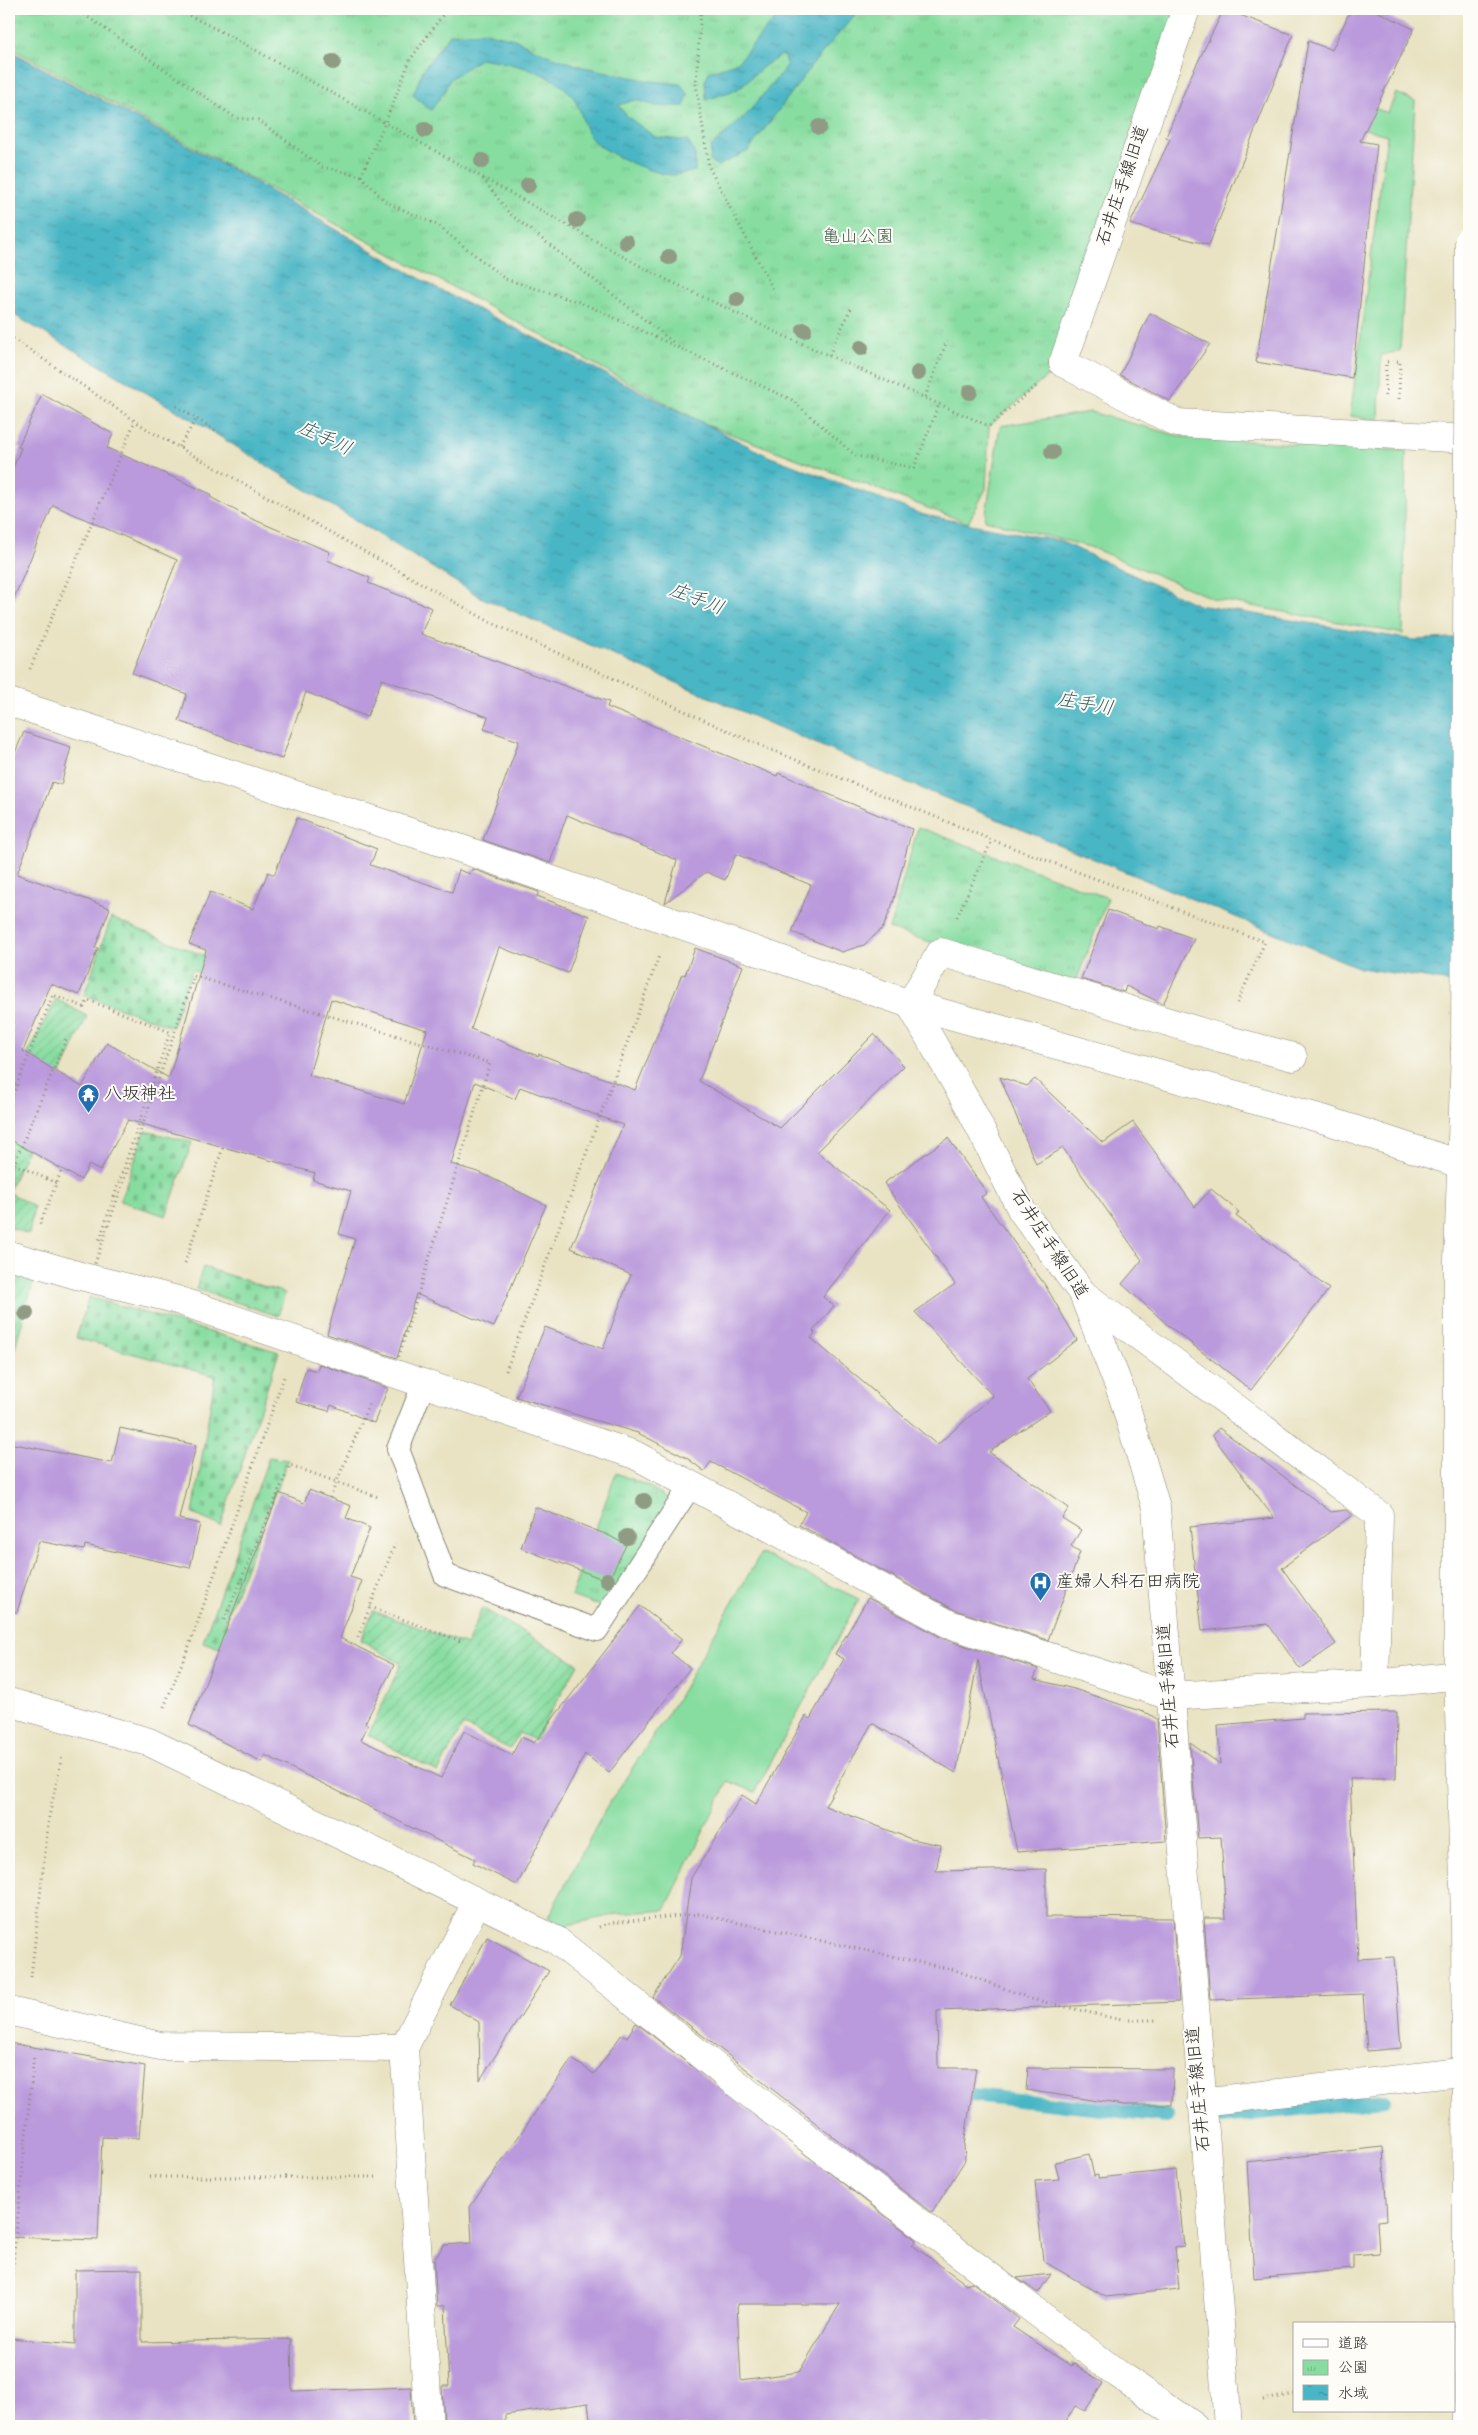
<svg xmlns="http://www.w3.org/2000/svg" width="1478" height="2435" viewBox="0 0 1478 2435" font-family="Dekko,'Klee One',sans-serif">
<defs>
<pattern id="cemetery-stones" width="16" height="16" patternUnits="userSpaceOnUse" patternTransform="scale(1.25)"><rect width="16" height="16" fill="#87dda0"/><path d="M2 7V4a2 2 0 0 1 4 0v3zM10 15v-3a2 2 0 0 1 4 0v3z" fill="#75be8a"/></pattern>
<pattern id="park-tufts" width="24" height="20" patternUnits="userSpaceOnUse" patternTransform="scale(1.25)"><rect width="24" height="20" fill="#87dda0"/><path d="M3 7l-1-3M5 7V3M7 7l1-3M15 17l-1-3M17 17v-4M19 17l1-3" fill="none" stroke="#75be8a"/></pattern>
<pattern id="garden-furrows" width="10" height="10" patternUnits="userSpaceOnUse" patternTransform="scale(1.25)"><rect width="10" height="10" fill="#87dda0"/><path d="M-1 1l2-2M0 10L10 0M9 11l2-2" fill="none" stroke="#75be8a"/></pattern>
<pattern id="water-ripples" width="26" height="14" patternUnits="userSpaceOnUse" patternTransform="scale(1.25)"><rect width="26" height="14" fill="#49b6c5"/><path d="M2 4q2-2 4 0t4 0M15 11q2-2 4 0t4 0" fill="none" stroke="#3d94a0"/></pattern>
</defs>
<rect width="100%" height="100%" fill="#fdfcf7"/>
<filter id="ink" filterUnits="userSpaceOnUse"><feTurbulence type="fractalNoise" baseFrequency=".02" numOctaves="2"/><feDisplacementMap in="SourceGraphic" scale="10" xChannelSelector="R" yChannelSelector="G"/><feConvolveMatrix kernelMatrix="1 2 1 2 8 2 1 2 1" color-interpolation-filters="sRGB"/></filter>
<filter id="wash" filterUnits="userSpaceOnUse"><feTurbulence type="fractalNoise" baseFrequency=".0096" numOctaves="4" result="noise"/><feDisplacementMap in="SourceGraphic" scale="20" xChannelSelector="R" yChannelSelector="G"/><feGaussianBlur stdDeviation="1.12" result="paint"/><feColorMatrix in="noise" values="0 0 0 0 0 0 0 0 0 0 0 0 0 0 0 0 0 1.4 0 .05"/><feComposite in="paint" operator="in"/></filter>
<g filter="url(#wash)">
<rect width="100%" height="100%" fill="#e9e3c3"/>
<!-- grass -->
<g fill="#87dda0" stroke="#598466">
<polygon points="1312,86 1388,113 1396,93 1415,101 1400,351 1381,355 1379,420 1350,416 1387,135 1302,112"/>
<polygon points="1090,412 1183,437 1406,451 1403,634 1214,599 1090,547 985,520 1000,426"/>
<polygon points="761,1553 859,1599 755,1792 728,1781 665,1910 618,1914 563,1926 548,1917 605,1810 674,1704"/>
</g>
<!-- cemetery -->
<g fill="url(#cemetery-stones)" stroke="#598466">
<polygon points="111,918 249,974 244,988 192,970 172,1027 84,995"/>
<polygon points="145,1131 192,1142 166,1216 120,1201"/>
<polygon points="203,1267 285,1293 278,1316 196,1289"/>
<polygon points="89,1297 279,1352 221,1526 193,1514 215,1376 76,1338"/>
<polygon points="269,1457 288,1460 224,1623 245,1632 236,1654 203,1642"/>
</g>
<!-- park -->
<g fill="url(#park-tufts)" stroke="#598466">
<polygon points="9,9 1186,9 1063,363 989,426 986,489 968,523 707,425 9,47"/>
<polygon points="918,827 1108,898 1074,987 889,929"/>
<polygon points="616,1473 648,1486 671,1500 605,1608 571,1596"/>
</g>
<!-- garden -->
<g fill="url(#garden-furrows)" stroke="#598466">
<polygon points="56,999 87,1016 9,1190 9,1091"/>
<polygon points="9,1192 34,1207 29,1234 9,1227"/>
<polygon points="9,1265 36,1273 14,1351 9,1349"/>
<polygon points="482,1608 578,1664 535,1740 519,1733 510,1749 463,1725 438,1772 368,1735 401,1664 361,1640 373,1611 467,1645"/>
</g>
<!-- water -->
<g fill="url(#water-ripples)" stroke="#3a7078">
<polygon points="789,9 860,9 816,60 748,151 718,166 710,161 711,147 747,114 787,66 783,54 763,67 738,89 706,100 705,81 709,72 738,62 769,25"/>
<path d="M484 32 514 39 547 55 583 67 650 81 680 84 688 94 684 106H657L635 100 618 105 628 117 655 137 688 141 695 155V171C688 172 679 175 672 175 653 174 601 152 590 137 581 123 582 105 569 92 545 69 512 64 481 58L450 79 444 92 431 110 413 95 423 70 450 34Z"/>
<polygon points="9,50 248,178 438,289 768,456 924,515 1060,541 1198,605 1414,640 1469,637 1469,990 1444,981 1360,968 867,766 480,597 201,425 9,312"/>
</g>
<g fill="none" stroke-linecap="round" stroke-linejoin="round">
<!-- stream -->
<g stroke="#49b6c5" stroke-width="14">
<polyline points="954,2093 1167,2116"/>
<polyline points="1212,2118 1384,2100"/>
</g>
</g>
<g id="blocks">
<!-- building -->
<g fill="#ba9adc" fill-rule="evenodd">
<polygon points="1224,9 1293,35 1209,245 1130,224 1170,139 1166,137 1190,78"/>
<polygon points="1351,9 1372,9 1414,29 1360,141 1377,144 1352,378 1256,362 1308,41 1332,50"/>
<polygon points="1150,313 1210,344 1170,401 1120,375"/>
<polygon points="42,394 113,434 107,448 211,494 210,497 250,518 330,552 327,560 370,578 368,583 432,608 421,634 609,702 607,707 777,776 778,773 912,829 893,903 883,928 864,945 842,952 792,932 811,885 736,854 725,880 706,872 665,903 677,860 567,815 550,863 483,840 519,741 484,729 488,717 382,679 367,717 306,692 282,759 179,721 187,694 132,673 177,560 53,505 9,610 9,478 21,448 18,447"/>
<path d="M24 732 71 747 61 785 52 782 17 874 110 908 95 948H98L79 995 51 984 23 1051 82 1087 107 1043 169 1078 206 950 189 944 210 892 253 909 268 872 274 875 297 818 377 849 370 865 452 892 459 870 470 874 472 869 539 892 537 896 589 916 568 973 499 947 471 1029 538 1056 539 1054 635 1090 682 974 685 975 695 948 743 966 699 1081 780 1128 874 1034 904 1066 817 1152 890 1210 823 1297 834 1306 813 1331 815 1333 811 1338 937 1445 993 1396 915 1312 955 1284 884 1183 948 1138 987 1193 981 1197 1045 1285 1077 1340 1027 1379 1050 1411 989 1452 1069 1508 1062 1518 1081 1530 1071 1546 1080 1552 1048 1640 955 1610 799 1525 806 1512 711 1462 704 1471 687 1458 638 1433 516 1397 545 1327 603 1349 631 1275 571 1248 623 1125 520 1087 515 1099 475 1082 451 1164 481 1173 546 1205 494 1327 416 1294 397 1358 327 1334 355 1239 339 1234 351 1191 313 1180 315 1173 128 1120 100 1171 89 1165 81 1180 9 1139V766ZM331 999 427 1030 404 1104 309 1075Z"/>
<polygon points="1108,910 1159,929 1160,926 1194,939 1163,1004 1126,986 1124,992 1081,979"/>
<polygon points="1000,1077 1027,1086 1035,1079 1103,1143 1133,1122 1195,1207 1211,1189 1239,1212 1236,1216 1329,1289 1251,1390 1170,1327 1122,1284 1142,1260 1063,1148 1036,1164"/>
<polygon points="319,1364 388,1388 374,1423 331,1405 329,1411 296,1402 306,1368 317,1371"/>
<polygon points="120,1428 196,1445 179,1519 200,1524 190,1568 85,1545 84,1550 39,1541 17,1612 9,1611 9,1443 112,1463"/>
<polygon points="1219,1428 1331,1512 1346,1510 1352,1515 1282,1568 1336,1644 1300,1669 1268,1624 1202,1631 1190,1527 1274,1518 1212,1435"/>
<polygon points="309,1490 351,1506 346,1518 370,1528 350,1577 362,1581 340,1638 394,1665 365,1723 368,1725 361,1740 441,1778 464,1731 512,1755 521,1737 534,1743 640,1606 682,1639 671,1653 690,1668 609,1773 585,1754 517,1885 473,1863 475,1859 265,1755 262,1762 189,1725 279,1493 304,1503"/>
<polygon points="535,1507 608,1535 626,1545 608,1581 521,1548"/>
<polygon points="868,1598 944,1639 1038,1669 1034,1679 1074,1689 1149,1714 1157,1719 1166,1841 1017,1852 978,1660 956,1773 872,1723 825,1806 911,1839 941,1845 936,1871 1046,1869 1046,1917 1173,1918 1179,2002 937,2011 938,2068 976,2068 964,2145 965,2160 932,2213 653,1997 680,1956 691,1878 742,1795 756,1804 806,1716 810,1719 844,1659 835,1654"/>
<polygon points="1397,1712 1396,1778 1350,1778 1358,1959 1394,1957 1401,2048 1367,2051 1363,1994 1210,2000 1204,1918 1226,1918 1221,1837 1198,1838 1190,1743 1220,1764 1218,1725 1303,1718 1303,1713"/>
<polygon points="487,1937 549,1971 480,2080 479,2022 450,2005"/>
<path d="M636 2023 916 2240 912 2245 966 2284 972 2282 1019 2319 1013 2327 1071 2366 1073 2363 1103 2383 1085 2411 1075 2406 1063 2426H591L588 2403 505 2415V2426H444L442 2386H449L445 2306H437L434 2260 444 2245 472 2243 470 2207 572 2059 594 2074 622 2034 627 2037ZM737 2304H840L799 2372 741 2380Z"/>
<polygon points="9,2043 145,2066 139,2138 102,2137 98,2240 9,2237"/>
<polygon points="1028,2068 1173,2069 1172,2105 1124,2105 1026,2090"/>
<polygon points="1383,2147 1387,2220 1377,2221 1379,2253 1353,2255 1353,2269 1254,2278 1247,2162"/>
<polygon points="1089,2154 1094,2176 1098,2175 1098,2178 1176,2170 1184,2246 1175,2247 1179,2289 1106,2297 1043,2261 1035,2181 1059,2179 1055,2162"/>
<polygon points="142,2269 142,2342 291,2339 292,2391 411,2387 413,2426 9,2426 9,2338 75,2344 75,2270"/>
<polygon points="1051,2274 1038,2293 1017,2278"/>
</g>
</g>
</g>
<g filter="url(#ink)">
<use href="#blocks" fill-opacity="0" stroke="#8a8777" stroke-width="1"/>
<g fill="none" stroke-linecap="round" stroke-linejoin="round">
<defs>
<polyline id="lane" points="424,1383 398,1449 445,1575 597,1630 691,1485"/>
<g id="street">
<polyline points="1063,363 1177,423 1469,439"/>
<polyline points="9,702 456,847 910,1004"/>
<polyline points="910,1004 969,1106 1022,1211 1083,1294 1123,1397 1156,1507 1228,2426"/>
<polyline points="910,1004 941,952 1221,1038 1293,1057"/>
<polyline points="9,1255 80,1276 174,1299 635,1455 949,1624 1170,1696 1375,1684 1469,1674"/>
<polyline points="1083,1294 1379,1515 1375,1684"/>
<polyline points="9,1702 149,1742 556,1940 750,2094 1118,2374 1194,2426"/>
<polyline points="9,2011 160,2046 404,2048"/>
<polyline points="1201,2102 1469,2071"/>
<polyline points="429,2426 404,2048 476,1903"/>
</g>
<g id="secondary">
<polyline points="1063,363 1186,9"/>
<polyline points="910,1004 1326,1120 1463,1165"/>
<polyline points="1465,1050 1458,1261 1458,1675 1465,1918 1468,2426"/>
</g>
</defs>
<!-- lane casing -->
<use href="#lane" stroke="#8a8777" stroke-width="24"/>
<!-- street casing -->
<use href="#street" stroke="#8a8777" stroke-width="29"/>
<!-- secondary casing -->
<use href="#secondary" stroke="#8a8777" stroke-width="29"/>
<!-- path -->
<g stroke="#8a8777" stroke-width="3" stroke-dasharray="1 4" stroke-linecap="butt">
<polyline points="76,9 236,118 258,120 322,167 361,176 386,202 437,225 505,279 582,303 792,400 856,456 914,468 939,404"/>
<polyline points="176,9 232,37 651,272 782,335 989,426 1036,386"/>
<polyline points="701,9 696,84 709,167 774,291"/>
<polyline points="361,176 385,123 410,60 447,9"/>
<polyline points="483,179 509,213 673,342"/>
<polyline points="9,336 150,431 490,622 750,741 992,840 1265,942 1237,1003"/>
<polyline points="829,355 852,306"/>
<polyline points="1385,396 1386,362 1400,361 1399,399"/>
<polyline points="925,397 947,341"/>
<polyline points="176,406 218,432"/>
<polyline points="179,447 197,418"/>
<polyline points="30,669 135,421"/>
<polyline points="957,917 992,840"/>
<polygon points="194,976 490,1063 396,1365 91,1275"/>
<polyline points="9,1104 53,995 84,1007 88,1000 170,1032 99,1241"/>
<polyline points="56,1183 14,1164 66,1039"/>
<polyline points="40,1224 62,1169"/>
<polyline points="185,1263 223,1147"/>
<polyline points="506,1371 659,956"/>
<polyline points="330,1498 369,1404"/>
<polyline points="370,1607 463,1642"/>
<polyline points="224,1620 290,1465 378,1497"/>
<polyline points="358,1637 395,1544"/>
<polyline points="164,1707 191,1641 284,1377"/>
<polyline points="599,1927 610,1923 698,1914 955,1970 1032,1999 1121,2020 1158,2020"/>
<polyline points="31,1977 49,1817 62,1756"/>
<polyline points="150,2177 376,2177"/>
<polyline points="11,2283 34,2055"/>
<polyline points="1263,2400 1294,2394"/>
</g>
<!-- lane -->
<use href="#lane" stroke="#fff" stroke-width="22"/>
<!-- street -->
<use href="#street" stroke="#fff" stroke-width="28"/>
<!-- secondary -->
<use href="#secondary" stroke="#fff" stroke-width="28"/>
<defs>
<polyline id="secondary-bridge" points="1465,1050 1469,240"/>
</defs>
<!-- secondary-bridge casing -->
<use href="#secondary-bridge" stroke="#8a8777" stroke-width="29" stroke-linecap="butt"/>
<!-- secondary-bridge -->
<use href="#secondary-bridge" stroke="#fff" stroke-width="28"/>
</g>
<!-- trees -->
<g fill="#909b83">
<circle cx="333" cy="62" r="8"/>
<circle cx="819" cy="127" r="8"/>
<circle cx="425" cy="130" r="8"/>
<circle cx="482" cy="161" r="8"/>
<circle cx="528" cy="185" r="8"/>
<circle cx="577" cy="220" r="8"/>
<circle cx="626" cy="242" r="8"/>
<circle cx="669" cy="257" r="8"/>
<circle cx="737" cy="299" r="8"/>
<circle cx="804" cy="330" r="8"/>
<circle cx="861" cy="348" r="8"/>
<circle cx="918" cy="373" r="8"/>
<circle cx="970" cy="392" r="8"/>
<circle cx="1052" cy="452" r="8"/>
<circle cx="26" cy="1313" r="8"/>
<circle cx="644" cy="1501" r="8"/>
<circle cx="627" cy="1537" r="8"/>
<circle cx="607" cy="1580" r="8"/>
</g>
</g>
<!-- icons -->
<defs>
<symbol id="temple-pin" viewBox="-11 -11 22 30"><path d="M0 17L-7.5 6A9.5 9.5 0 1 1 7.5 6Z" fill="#1f6fb2" stroke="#fdfcf7"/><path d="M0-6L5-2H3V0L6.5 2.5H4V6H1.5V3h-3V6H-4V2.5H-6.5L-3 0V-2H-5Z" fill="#fff"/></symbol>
<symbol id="hospital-pin" viewBox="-11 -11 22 30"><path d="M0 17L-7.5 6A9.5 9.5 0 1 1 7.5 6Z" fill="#1f6fb2" stroke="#fdfcf7"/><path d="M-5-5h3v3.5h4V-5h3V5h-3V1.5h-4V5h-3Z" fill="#fff"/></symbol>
</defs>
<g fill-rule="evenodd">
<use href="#temple-pin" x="76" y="1082" width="25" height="34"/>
<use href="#hospital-pin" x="1028" y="1570" width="25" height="34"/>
</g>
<g text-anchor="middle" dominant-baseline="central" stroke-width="4" stroke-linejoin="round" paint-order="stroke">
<!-- street labels -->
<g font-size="18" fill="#2b2b2b" stroke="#fdfcf7">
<text transform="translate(1124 186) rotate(-71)">石井庄手線旧道</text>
<text transform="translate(1048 1245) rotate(57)">石井庄手線旧道</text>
<text transform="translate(1170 1686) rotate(-94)">石井庄手線旧道</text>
<text transform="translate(1200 2089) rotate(-95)">石井庄手線旧道</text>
</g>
<!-- park labels -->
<g font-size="18" fill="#47604e" stroke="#fdfcf7">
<text x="858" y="238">亀山公園</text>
</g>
<!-- poi labels -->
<g font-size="18" fill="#2b2b2b" stroke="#fdfcf7" text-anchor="start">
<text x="104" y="1095">八坂神社</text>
<text x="1056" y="1583">産婦人科石田病院</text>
</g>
<!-- water labels -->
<g font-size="19" font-style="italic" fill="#365c61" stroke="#fdfcf7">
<text transform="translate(324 440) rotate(25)">庄手川</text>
<text transform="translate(696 601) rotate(21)">庄手川</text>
<text transform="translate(1085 706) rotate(10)">庄手川</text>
</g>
</g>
<!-- margin -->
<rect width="1478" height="2435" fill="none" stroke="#fdfcf7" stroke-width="30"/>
<!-- legend -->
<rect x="1293" y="2322" width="162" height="90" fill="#fdfcf7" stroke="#a9a8a5"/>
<rect x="1303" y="2339" width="25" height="8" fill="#ffffff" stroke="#a9a8a5"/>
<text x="1338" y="2348" font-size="15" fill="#2b2b2b">道路</text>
<rect x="1303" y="2360" width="25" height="15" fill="url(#park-tufts)" stroke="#a9a8a5"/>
<text x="1338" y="2372" font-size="15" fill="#2b2b2b">公園</text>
<rect x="1303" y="2385" width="25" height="15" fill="url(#water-ripples)" stroke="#a9a8a5"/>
<text x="1338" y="2398" font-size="15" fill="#2b2b2b">水域</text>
</svg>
